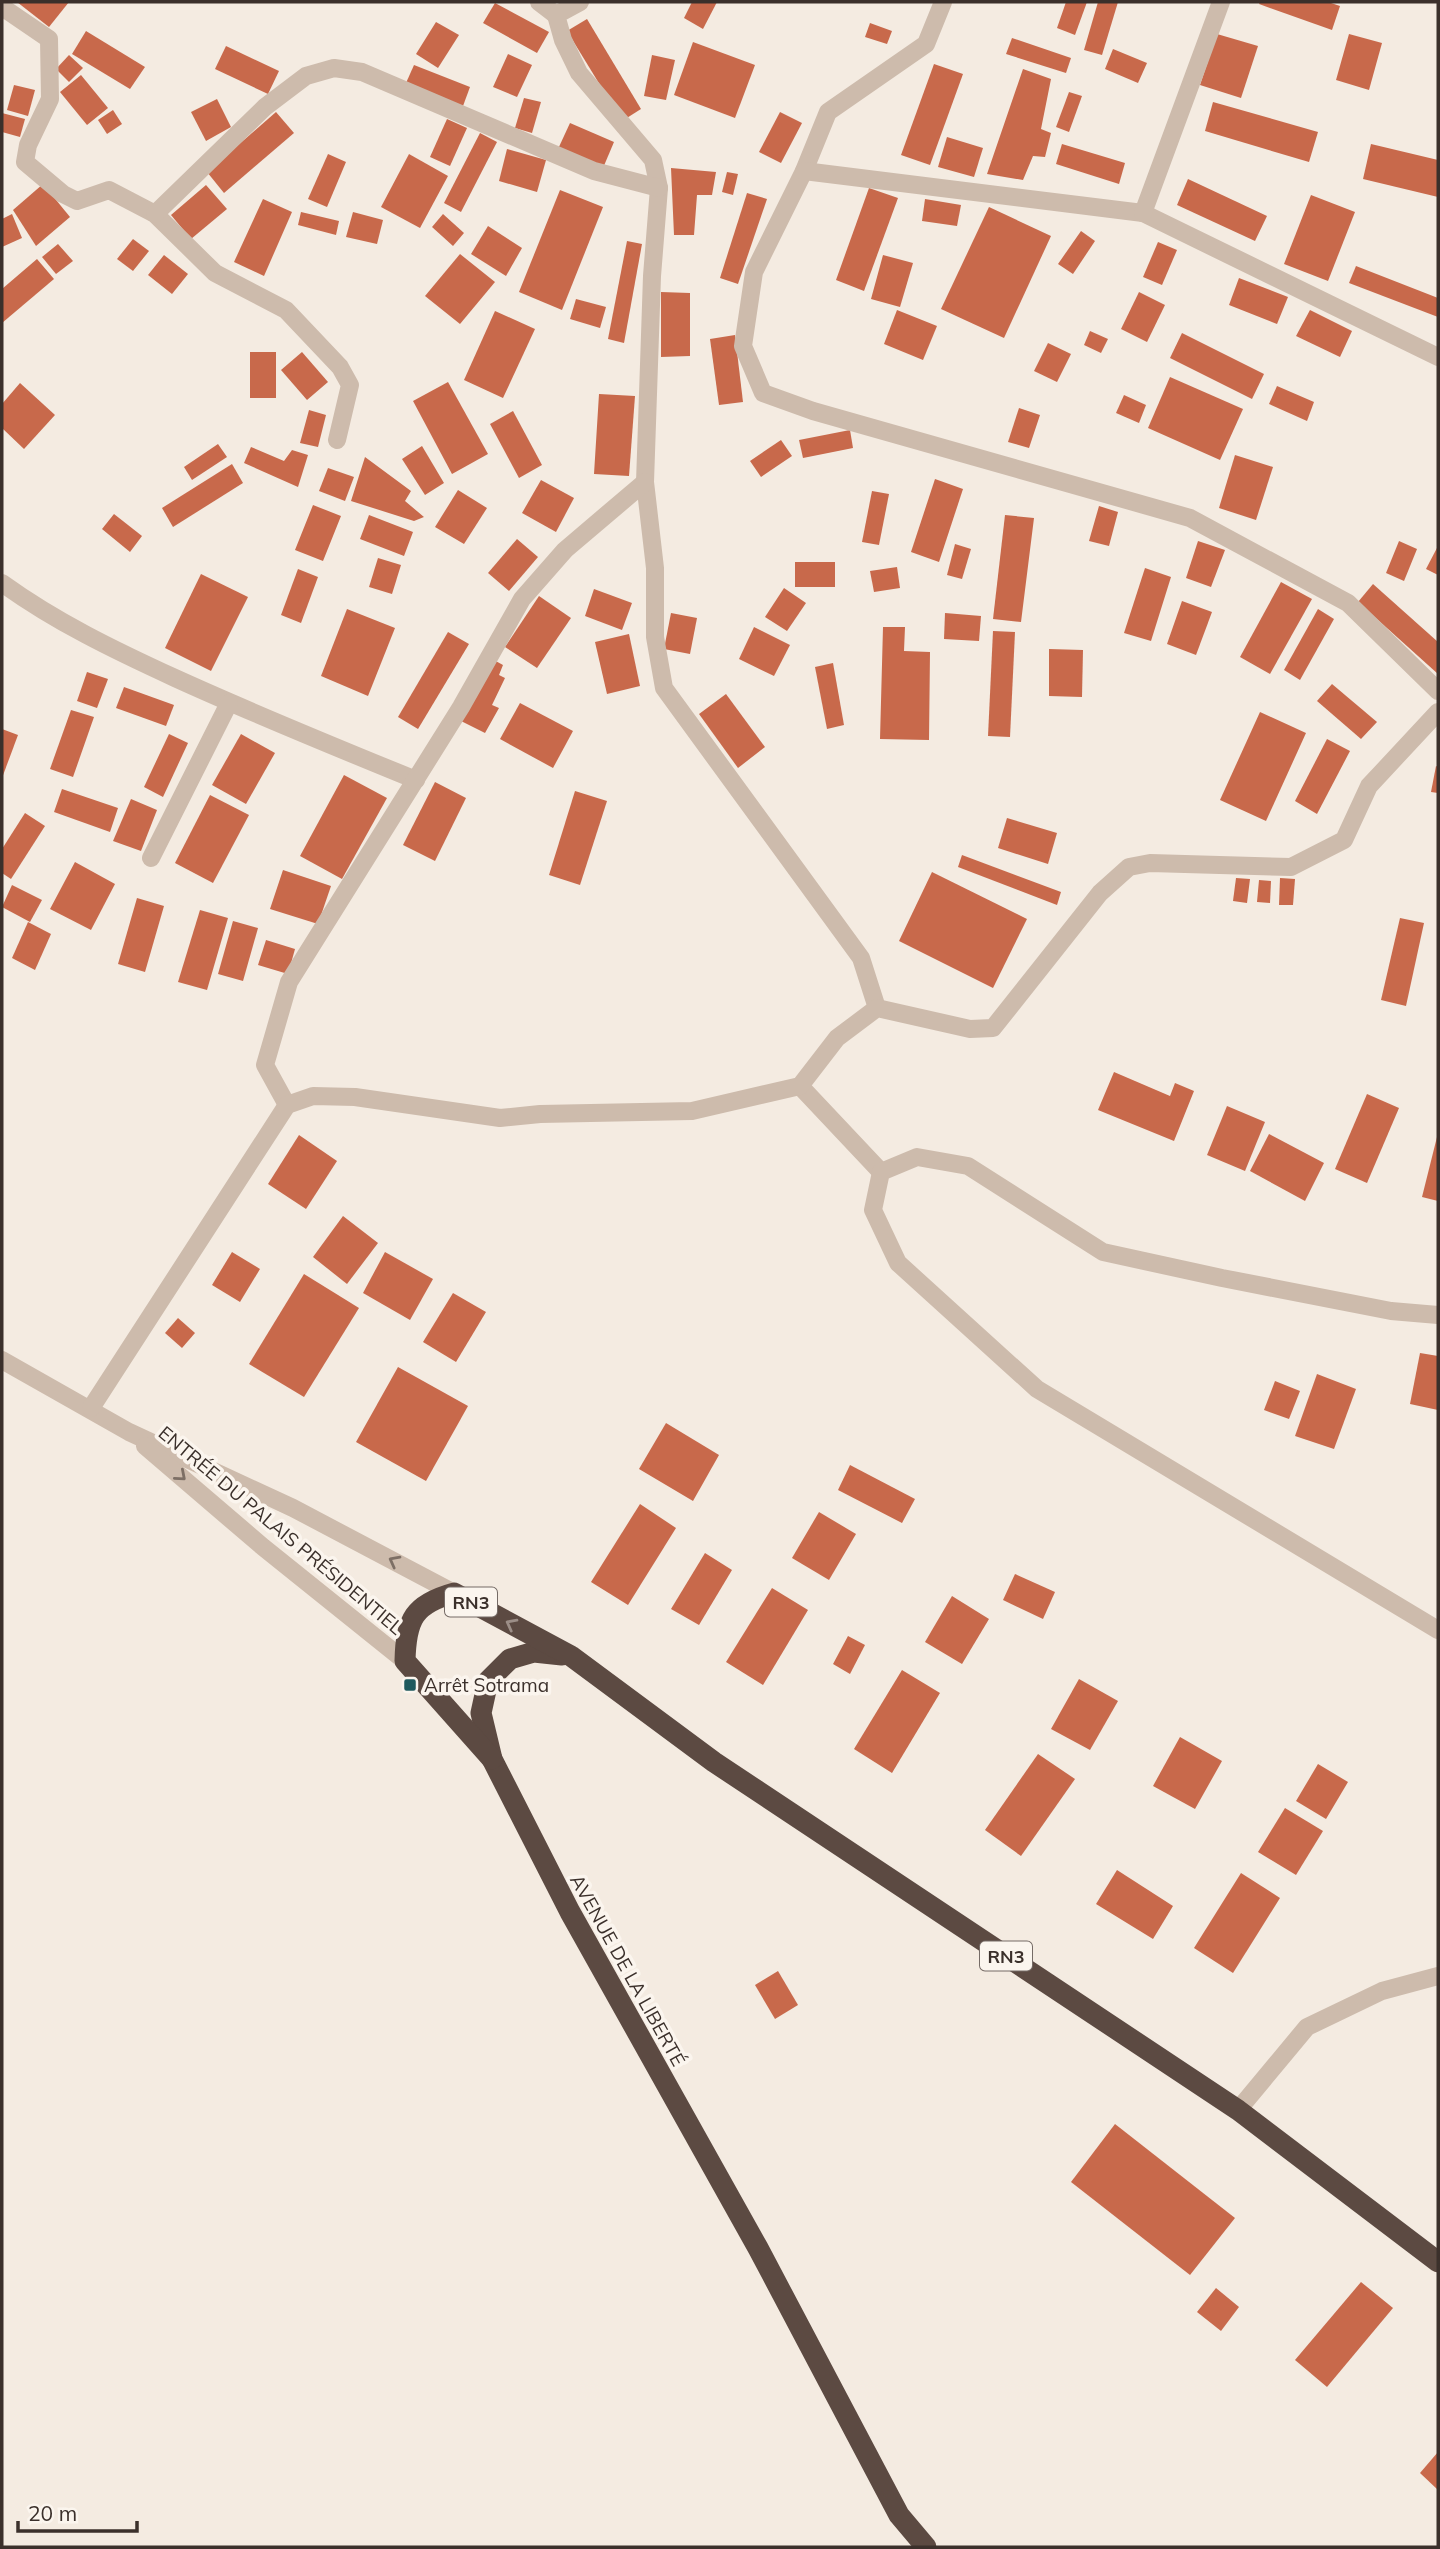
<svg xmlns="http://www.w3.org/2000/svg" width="1440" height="2549" viewBox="0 0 1440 2549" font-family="Mulish,sans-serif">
<rect width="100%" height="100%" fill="#f4ebe1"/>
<!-- building -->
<g fill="#c8694b">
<polygon points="17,2 69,2 49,27"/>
<polygon points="692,2 717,2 703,29 684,18"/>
<polygon points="1066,2 1087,2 1075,35 1057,28"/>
<polygon points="1098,2 1118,2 1102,55 1084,50"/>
<polygon points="1260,2 1328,2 1340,6 1332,30 1259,4"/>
<polygon points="495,3 549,32 537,53 483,23"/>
<polygon points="587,19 641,109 622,121 567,31"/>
<polygon points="436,22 459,35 438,68 416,54"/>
<polygon points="870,23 892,31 887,44 865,37"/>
<polygon points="86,31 145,67 130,89 72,54"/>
<polygon points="1217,34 1258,46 1241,98 1200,85"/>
<polygon points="1349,34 1382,43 1369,90 1336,80"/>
<polygon points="1012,38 1071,58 1066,73 1006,54"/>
<polygon points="693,42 755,65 735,118 674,95"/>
<polygon points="226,46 279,71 268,94 215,69"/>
<polygon points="1113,49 1147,63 1138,83 1105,69"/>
<polygon points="508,54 532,65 517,97 493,87"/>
<polygon points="69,55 83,68 69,82 56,69"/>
<polygon points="652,55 675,60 666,100 644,96"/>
<polygon points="934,64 963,74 930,165 901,155"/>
<polygon points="414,65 470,87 463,106 406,83"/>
<polygon points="1023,69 1051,79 1041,129 1051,133 1045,157 1033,156 1023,180 987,174"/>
<polygon points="81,75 108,108 87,125 60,92"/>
<polygon points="14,85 35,90 28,116 7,110"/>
<polygon points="1069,92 1082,96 1069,132 1056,127"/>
<polygon points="524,98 541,102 532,133 515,128"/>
<polygon points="217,99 231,127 206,141 191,112"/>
<polygon points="1213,102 1318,132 1309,162 1205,131"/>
<polygon points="113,110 122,124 107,134 98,120"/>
<polygon points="276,112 294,133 224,193 207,172"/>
<polygon points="780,112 802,123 781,163 759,152"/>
<polygon points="2,113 25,119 20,137 2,132"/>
<polygon points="447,119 467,128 450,166 430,157"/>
<polygon points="570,123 614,142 603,168 558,149"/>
<polygon points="480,133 497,142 461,212 444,203"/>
<polygon points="947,137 983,148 974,177 938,167"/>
<polygon points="1062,144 1125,163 1119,184 1056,164"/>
<polygon points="1371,144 1438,160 1438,197 1363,179"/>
<polygon points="507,149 546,160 537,192 499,181"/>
<polygon points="328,154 346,162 327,207 308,199"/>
<polygon points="409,154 448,176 420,228 381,207"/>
<polygon points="671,168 716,172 712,195 697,195 694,235 674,235"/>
<polygon points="727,172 738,174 733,195 722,192"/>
<polygon points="1188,179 1267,216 1255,241 1177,205"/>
<polygon points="43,184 70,217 36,246 13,210"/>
<polygon points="206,185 227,209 191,239 171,215"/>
<polygon points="869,188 898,198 864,291 836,280"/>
<polygon points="560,190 603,207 562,310 519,292"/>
<polygon points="747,193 767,199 738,284 720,278"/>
<polygon points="1311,195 1355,212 1328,281 1284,264"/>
<polygon points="263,199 292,212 264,276 234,262"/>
<polygon points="925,199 961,205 957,226 922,221"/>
<polygon points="989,207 1051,236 1004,338 941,309"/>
<polygon points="301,212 339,221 336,235 298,225"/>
<polygon points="353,212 383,220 377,244 346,237"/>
<polygon points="12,214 22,238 2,247 2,219"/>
<polygon points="443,214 464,233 453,246 432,227"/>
<polygon points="488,226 522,248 506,276 471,254"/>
<polygon points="1081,231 1095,241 1073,274 1058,264"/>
<polygon points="133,239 149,251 133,271 117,259"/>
<polygon points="627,241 642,244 624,343 608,339"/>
<polygon points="1158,242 1177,250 1162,285 1143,277"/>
<polygon points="58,244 73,261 56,274 42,257"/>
<polygon points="460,254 495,282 460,324 425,296"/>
<polygon points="164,255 188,274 172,294 148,275"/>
<polygon points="883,255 913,263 900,307 871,299"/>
<polygon points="37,259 54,279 2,323 2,289"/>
<polygon points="1356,266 1438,298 1438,317 1349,283"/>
<polygon points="1239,278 1288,297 1277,324 1229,305"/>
<polygon points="661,292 690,293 690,356 661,357"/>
<polygon points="1139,292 1165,305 1147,342 1121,329"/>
<polygon points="576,299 606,307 600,328 570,319"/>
<polygon points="897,310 937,326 923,360 884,344"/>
<polygon points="1310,310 1352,331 1340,357 1296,336"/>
<polygon points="495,311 535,329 503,398 464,380"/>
<polygon points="1090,331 1108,339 1101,353 1084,345"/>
<polygon points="1182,333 1264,374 1252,399 1170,358"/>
<polygon points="735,335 743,402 719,405 710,339"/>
<polygon points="1048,343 1071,354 1057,382 1034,371"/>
<rect x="250" y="352" width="26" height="46"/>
<polygon points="302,352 328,382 307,400 281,370"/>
<polygon points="1170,377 1243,409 1220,460 1148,428"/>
<polygon points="448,382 488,454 452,474 413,401"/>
<polygon points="20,383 55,415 24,449 2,428 2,404"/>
<polygon points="1277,386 1314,402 1307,421 1269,404"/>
<polygon points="599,394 635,396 629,476 594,474"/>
<polygon points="1124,395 1146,405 1139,423 1116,413"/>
<polygon points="1019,408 1040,415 1029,448 1008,442"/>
<polygon points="309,410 326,415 318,447 300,443"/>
<polygon points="513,411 542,465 519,478 490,424"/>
<polygon points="850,430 853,448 803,458 799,440"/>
<polygon points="781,440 792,456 761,477 750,461"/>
<polygon points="218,444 227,457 192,480 184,467"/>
<polygon points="422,446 444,483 425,495 402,459"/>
<polygon points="251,447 284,461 292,450 308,455 298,487 244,463"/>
<polygon points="1235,455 1273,467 1256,520 1219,508"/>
<polygon points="365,457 411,491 405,501 424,517 414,521 351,501"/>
<polygon points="232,464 243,483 173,527 162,508"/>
<polygon points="328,468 354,477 345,501 319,491"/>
<polygon points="935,479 963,489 939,562 911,552"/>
<polygon points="541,480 574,498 556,532 522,513"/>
<polygon points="458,490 487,508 464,544 435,527"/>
<polygon points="872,491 889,494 879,545 862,542"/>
<polygon points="313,505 341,516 323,561 295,550"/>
<polygon points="1099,506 1118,512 1109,546 1089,541"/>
<polygon points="114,514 142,536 130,552 102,529"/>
<polygon points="369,515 413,532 404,556 360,539"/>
<polygon points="1005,515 1034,518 1021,622 993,619"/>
<polygon points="517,539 538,557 509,591 488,573"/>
<polygon points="1198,541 1225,550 1211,587 1186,578"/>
<polygon points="1399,541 1417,549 1404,581 1386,573"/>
<polygon points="955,544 971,549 962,579 947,575"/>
<polygon points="1438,546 1438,575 1426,569"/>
<polygon points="378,558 401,565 392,594 369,587"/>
<rect x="795" y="562" width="40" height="25"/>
<polygon points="897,567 900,588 874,592 870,571"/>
<polygon points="1145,568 1171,577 1151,641 1124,633"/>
<polygon points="298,569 318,577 301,623 281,615"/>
<polygon points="201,574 248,597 211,671 165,648"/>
<polygon points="1281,582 1312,599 1270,674 1240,657"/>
<polygon points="1373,584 1438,642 1438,674 1358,602"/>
<polygon points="784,588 806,603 787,631 765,617"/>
<polygon points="594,589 632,603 622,630 585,616"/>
<polygon points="539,596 571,618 537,668 505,647"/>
<polygon points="1182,601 1212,612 1196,655 1167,644"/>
<polygon points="347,609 395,628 368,696 321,676"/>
<polygon points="1318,609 1334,619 1300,680 1284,670"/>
<polygon points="671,613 697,618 690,654 664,649"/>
<polygon points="945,613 981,616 979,641 944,639"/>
<polygon points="754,627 790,645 774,676 739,659"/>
<polygon points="883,627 905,627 904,651 930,652 929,740 880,739"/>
<polygon points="993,631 1015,632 1010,737 988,736"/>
<polygon points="448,632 469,644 418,729 398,717"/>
<polygon points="629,634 640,686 607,694 595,642"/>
<polygon points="1049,649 1083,650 1082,697 1049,696"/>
<polygon points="492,659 503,665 499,675 505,678 492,705 499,708 485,733 461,721"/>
<polygon points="833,663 844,725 827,729 815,667"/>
<polygon points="87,672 108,679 97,708 77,701"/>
<polygon points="1332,684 1377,722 1361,739 1317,701"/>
<polygon points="124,687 174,705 166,726 116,708"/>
<polygon points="726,694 765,747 738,768 699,714"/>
<polygon points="520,703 573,731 553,768 500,739"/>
<polygon points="71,710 94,717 73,777 50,769"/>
<polygon points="1260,712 1306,733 1266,821 1220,800"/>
<polygon points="2,729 18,735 2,778"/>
<polygon points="169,734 188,743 163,797 144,787"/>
<polygon points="241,734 275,753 246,804 212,785"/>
<polygon points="1327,739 1350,751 1317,814 1295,801"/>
<polygon points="1436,766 1438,767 1438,793 1431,792"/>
<polygon points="344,775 387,798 342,879 300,856"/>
<polygon points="435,782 466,798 435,861 403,845"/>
<polygon points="62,789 118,808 110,832 54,812"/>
<polygon points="575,791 607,801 580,885 549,875"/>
<polygon points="210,795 249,815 213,883 175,863"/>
<polygon points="131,799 157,810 141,851 113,841"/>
<polygon points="25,813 45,826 11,879 2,873 2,849"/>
<polygon points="1007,818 1057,833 1048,864 998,848"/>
<polygon points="962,855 1061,892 1057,905 958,867"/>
<polygon points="75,862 115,884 91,930 50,909"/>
<polygon points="283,870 331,886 318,924 270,909"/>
<polygon points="932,872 1027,919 993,988 899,941"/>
<polygon points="1236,878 1250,879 1247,903 1233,901"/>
<polygon points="1280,878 1295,879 1293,905 1279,905"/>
<polygon points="1259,880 1271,881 1270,903 1257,902"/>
<polygon points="12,885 42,900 30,922 2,907"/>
<polygon points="137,898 164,906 145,972 118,964"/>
<polygon points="200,910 228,918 207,990 178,982"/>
<polygon points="1400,918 1424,923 1406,1006 1381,1000"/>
<polygon points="233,921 258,928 243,981 218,974"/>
<polygon points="28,922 51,934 35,970 12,958"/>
<polygon points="266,940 295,949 288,974 258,965"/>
<polygon points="1114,1072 1170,1096 1175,1083 1194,1091 1174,1141 1098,1110"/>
<polygon points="1367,1094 1399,1108 1367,1183 1335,1169"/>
<polygon points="1227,1106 1265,1122 1245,1171 1207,1155"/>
<polygon points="1269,1134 1324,1163 1305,1201 1250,1171"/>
<polygon points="299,1135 337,1161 306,1209 268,1184"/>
<polygon points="1437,1137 1438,1137 1438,1201 1422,1197"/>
<polygon points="343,1216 378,1243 347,1284 313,1257"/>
<polygon points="232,1252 260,1269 240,1302 212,1285"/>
<polygon points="385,1252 433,1279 410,1320 363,1293"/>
<polygon points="304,1274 359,1308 304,1397 249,1364"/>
<polygon points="453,1293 486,1312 456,1362 423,1342"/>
<polygon points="178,1318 195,1333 182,1348 165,1333"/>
<polygon points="1420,1353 1438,1356 1438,1410 1410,1404"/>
<polygon points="398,1367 468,1406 426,1481 356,1442"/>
<polygon points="1317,1374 1356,1389 1334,1449 1295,1436"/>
<polygon points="1275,1381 1300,1391 1289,1419 1264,1410"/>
<polygon points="666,1423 719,1455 693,1501 639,1469"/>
<polygon points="850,1465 915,1499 902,1523 838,1490"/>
<polygon points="640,1504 676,1528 628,1605 591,1582"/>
<polygon points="819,1512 856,1534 829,1580 792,1558"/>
<polygon points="705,1553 732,1570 699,1625 671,1609"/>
<polygon points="1015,1574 1055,1592 1043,1619 1003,1600"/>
<polygon points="772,1588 808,1610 763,1685 726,1662"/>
<polygon points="952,1596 989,1619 962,1664 925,1642"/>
<polygon points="848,1636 865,1645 850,1674 833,1664"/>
<polygon points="902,1670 940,1693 892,1773 854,1749"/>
<polygon points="1079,1679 1118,1701 1090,1750 1051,1729"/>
<polygon points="1180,1737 1222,1761 1195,1809 1153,1786"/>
<polygon points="1038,1754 1075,1779 1021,1856 985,1830"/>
<polygon points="1318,1764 1348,1782 1326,1819 1296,1801"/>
<polygon points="1285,1808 1323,1831 1296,1875 1258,1852"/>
<polygon points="1117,1870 1173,1906 1153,1939 1096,1904"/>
<polygon points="1241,1873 1280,1898 1233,1973 1194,1948"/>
<polygon points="778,1971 798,2005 775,2019 755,1985"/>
<polygon points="1115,2124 1235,2218 1190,2275 1071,2182"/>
<polygon points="1361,2282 1393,2308 1327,2387 1295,2360"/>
<polygon points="1216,2288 1239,2307 1221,2331 1197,2312"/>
<polygon points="1438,2452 1438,2490 1420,2473"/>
</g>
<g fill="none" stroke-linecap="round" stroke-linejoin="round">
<!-- minor -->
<g stroke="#cdbbac" stroke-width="18">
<polyline points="539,2 556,15"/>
<polyline points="580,2 556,15 563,40 579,73 653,160 659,188 652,276 645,482 655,568 655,637 664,688 861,958 877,1008"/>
<polyline points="943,2 926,44 828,112 804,171 754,272 743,346 763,393 813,411 1190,518 1348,603 1438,691"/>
<polyline points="2,7 49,39 50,99 28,145 25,162 63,194 77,201 109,190 155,214 215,273 286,310 340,367 350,385 337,440"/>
<polyline points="804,171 1143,213 1438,357"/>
<polyline points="1143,213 1221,2"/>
<polyline points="155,214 265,107 306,76 334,68 362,72 594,171 659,188"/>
<path d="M2 583C56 622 114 650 175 678 254 714 335 747 416 780"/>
<polyline points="151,858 229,703"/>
<polyline points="800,1086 881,1172"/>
<polyline points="287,1105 265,1065 289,982 461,707 522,599 565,550 645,482"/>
<polyline points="1438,1315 1391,1311 1222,1278 1103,1252 968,1166 917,1157 881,1172 873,1210 898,1263 1037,1389 1438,1630"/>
<polyline points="2,1360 129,1432 293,1508 454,1593"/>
<polyline points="91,1408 287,1105 313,1096 355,1097 500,1118 540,1114 692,1111 800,1086 837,1038 877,1008 970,1029 993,1028 1100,893 1129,867 1150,863 1291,867 1344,840 1369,786 1438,712"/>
<polyline points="145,1446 263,1547 405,1661"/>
<polyline points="1238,2110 1307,2027 1382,1991 1438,1976"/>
</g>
<!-- highway -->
<g stroke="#5c4a42" stroke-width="21">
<polyline points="562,1655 534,1652 510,1659 488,1681 481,1713 492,1759 570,1912 758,2248 899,2515 926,2547"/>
<path d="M492 1759 405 1661C406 1619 414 1604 454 1593L571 1656 714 1762 1238 2110 1438 2262"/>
</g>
</g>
<!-- one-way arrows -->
<defs><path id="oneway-chevron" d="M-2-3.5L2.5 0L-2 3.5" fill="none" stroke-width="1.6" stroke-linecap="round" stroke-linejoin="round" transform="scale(1.75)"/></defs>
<g stroke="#7d6f65">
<use href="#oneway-chevron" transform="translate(181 1476) rotate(41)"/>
<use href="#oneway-chevron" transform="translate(394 1561) rotate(-152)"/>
</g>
<use stroke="#9c8e87" href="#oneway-chevron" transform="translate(511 1624) rotate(-152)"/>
<!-- markers -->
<rect fill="#1f5a5e" stroke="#fbf5ee" stroke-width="2.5" x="403" y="1678" width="14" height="14" rx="3.5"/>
<g text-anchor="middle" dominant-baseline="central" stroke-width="7" stroke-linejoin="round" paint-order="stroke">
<!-- shield labels -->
<g fill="#fbf5ee" stroke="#756b66" stroke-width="2">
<rect x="445" y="1587.5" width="52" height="29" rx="5"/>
<rect x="980" y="1941.5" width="52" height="29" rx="5"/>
</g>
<g font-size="18" font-weight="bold" fill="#3b302b">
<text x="471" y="1602">RN3</text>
<text x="1006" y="1956">RN3</text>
</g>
<!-- street labels -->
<g font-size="19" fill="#3b302b" stroke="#fbf5ee">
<text transform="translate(281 1530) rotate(40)">ENTRÉE DU PALAIS PRÉSIDENTIEL</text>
<text transform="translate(628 1970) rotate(61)">AVENUE DE LA LIBERTÉ</text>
</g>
<!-- poi labels -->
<g font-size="19" fill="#3b302b" stroke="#fbf5ee" text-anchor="start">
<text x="424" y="1685">Arrêt Sotrama</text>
</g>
</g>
<!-- border -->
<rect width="1440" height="2549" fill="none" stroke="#3b302b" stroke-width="7"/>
<!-- scale -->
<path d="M18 2521v10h119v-10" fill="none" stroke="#3b302b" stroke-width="3.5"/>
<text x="28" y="2521" font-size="21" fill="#3b302b" stroke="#fbf5ee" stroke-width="5" paint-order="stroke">20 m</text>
</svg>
